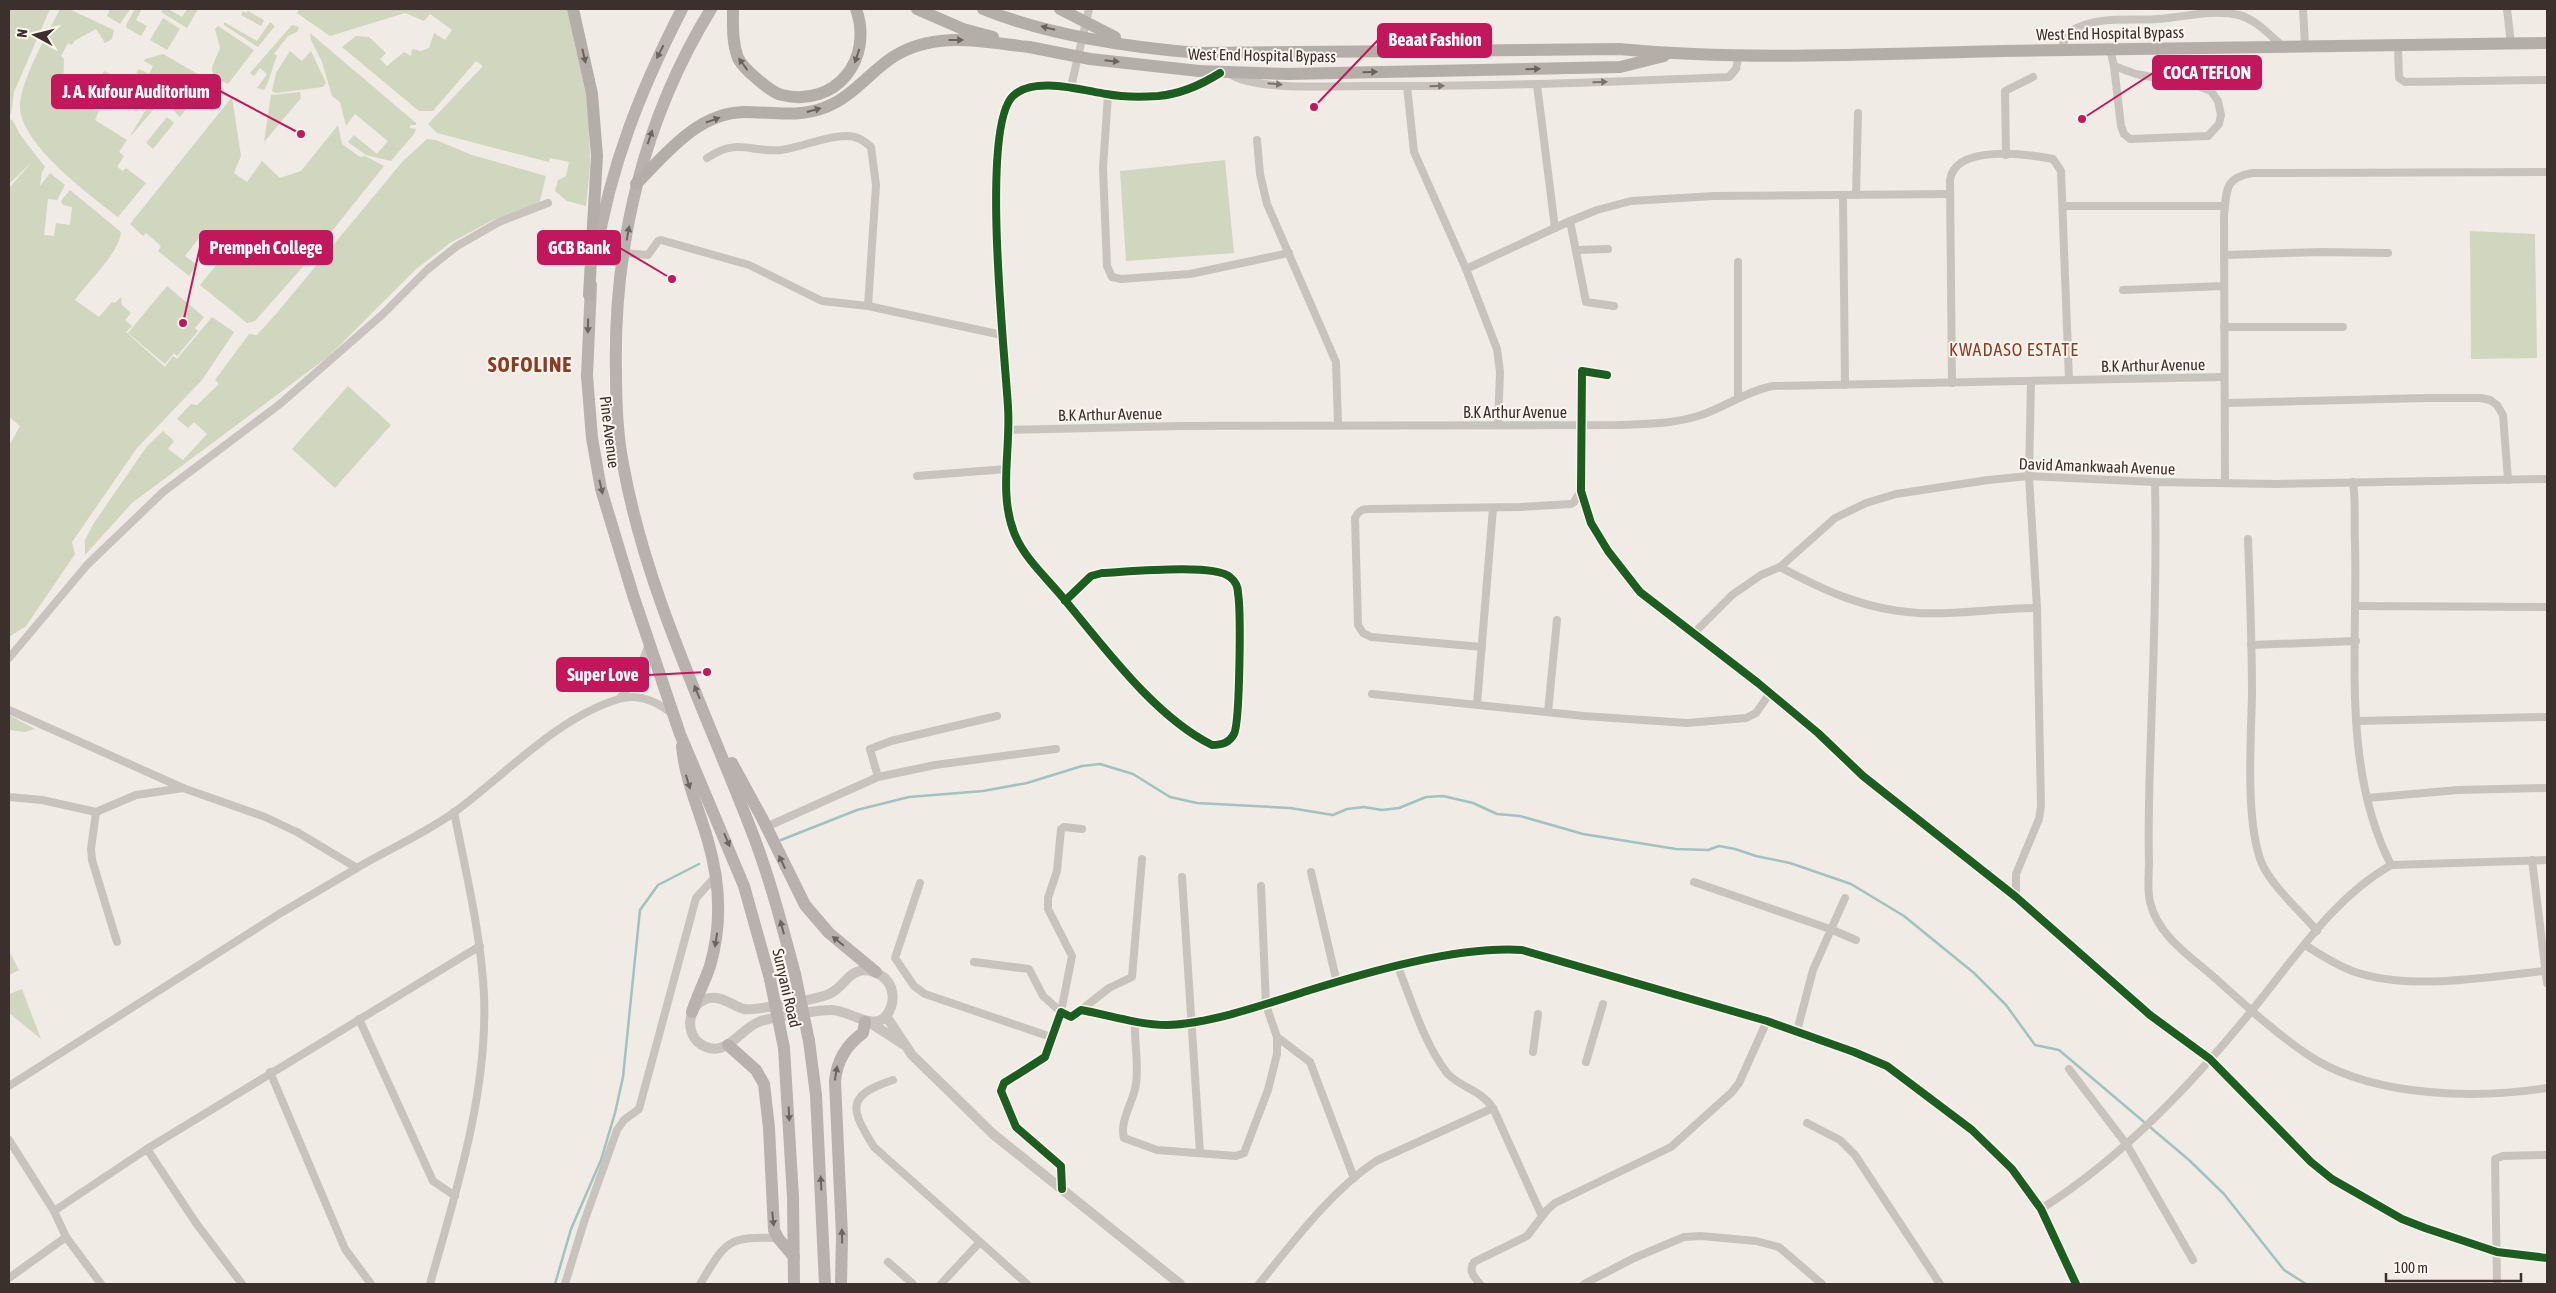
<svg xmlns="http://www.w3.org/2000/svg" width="2556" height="1293" viewBox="0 0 2556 1293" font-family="'Asap Condensed',sans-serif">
<rect width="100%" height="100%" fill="#f0ebe5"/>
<!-- green -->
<g fill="#d1d6bf">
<polygon points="9,9 50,9 14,92 11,114 9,114"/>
<path d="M60 9H69L114 30 112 39 105 43 96 29 74 41 72 45 68 43 61 56 64 59 63 87H78L79 76H87L84 83 89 85 94 77 99 80 104 71 113 75 94 109 99 111 95 120 127 140 119 152 124 156 117 167 123 171 126 168 146 183 118 217C91 196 17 142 20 104 22 78 48 33 60 9Z"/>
<polygon points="110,9 130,9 120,24 107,16"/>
<polygon points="135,9 146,9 142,9 136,20 147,26 141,36 127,28 126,25"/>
<polygon points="163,9 168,9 182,17 187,9 198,9 187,28 161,12"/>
<polygon points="299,9 567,9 589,109 590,167 586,206 567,201 555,191 558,180 566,176 569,162 550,158 549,162 437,133 428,124 483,66 476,61 433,111 419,111 342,47 356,36 369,37 386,53 380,59 387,66 404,52 411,56 412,49 421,51 429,48 434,33 445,40 452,30 430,14 424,21 405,13 330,36 297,13"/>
<polygon points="243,11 246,13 248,11 264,20 261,26 241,15"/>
<polygon points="163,18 180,29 167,50 150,40"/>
<polygon points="224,22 257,41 270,22 275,26 258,47 224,25"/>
<path d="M292 25 299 27 297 32 288 36 274 54 277 56C272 67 270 81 264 90L257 88 267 74 260 68 254 76 250 73Z"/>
<polygon points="218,26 254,50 228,84 213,76 212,67 220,48 215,29"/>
<polygon points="310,33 416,123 416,125 410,125 410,128 416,129 414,134 391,161 366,155 348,142 354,135 377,154 388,141 355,114 346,126 340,102 332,96 322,62 311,40"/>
<polygon points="290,51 302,61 311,51 326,83 323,87 276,93 272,91 276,73"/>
<polygon points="163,54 224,89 210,106 201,98 206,91 193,80 187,86 179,80 129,138 157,91 144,84 147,79 136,73 139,69 149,74 153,66 144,61 145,59"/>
<polygon points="300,92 301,98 264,142 271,95"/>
<polygon points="186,94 193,100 180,117 173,110"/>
<polygon points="232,97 241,156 234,173 247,182 262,161 280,178 301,171 338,125 342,144 360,157 365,156 384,166 308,261 255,321 247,323 200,285 222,258 221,254 199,238 185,256 197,265 189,276 158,251 161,246 146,233 143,236 130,224"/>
<polygon points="167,117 174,123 153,149 146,143"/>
<path d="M9 118 13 121 21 136 45 167 42 172 40 186 50 173 65 185 57 200 48 199 44 235 54 236 56 223 70 225 72 207 63 205 61 201 70 190 121 232C119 254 87 282 75 300L99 317 112 302 115 303 121 297 122 305 131 313 125 320 132 326 126 332 165 367 173 356 177 359 212 317 234 332 202 380 137 448 72 542 75 554 26 626 9 637V446L20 426 9 417V188L32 162 9 184Z"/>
<polygon points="427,139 436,140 472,155 546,176 539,205 495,219 450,243 416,269 329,356 132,503 85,555 85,540 94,523 147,446 163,431 174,441 168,449 183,460 207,434 194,422 188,428 177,419 191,404 197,405 219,384 215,380 249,334 257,335 276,314 403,161"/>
<polygon points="1225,160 1234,253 1126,261 1120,171"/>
<polygon points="2470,231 2535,234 2537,358 2471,359"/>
<polygon points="167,286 204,317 195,328 198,331 177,356 174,353 165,364 128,333"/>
<polygon points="348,386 391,425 335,488 292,449"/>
<polygon points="9,715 35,729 25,732 9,730"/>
<polygon points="9,951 19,970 9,975"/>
<polygon points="22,989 41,1039 9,1013 9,994"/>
</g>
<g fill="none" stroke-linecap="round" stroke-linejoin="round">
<!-- stream -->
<g stroke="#a1c2c1" stroke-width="2.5">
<polyline points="781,840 857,810 909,797 983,791 1027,783 1082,766 1100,764 1133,774 1170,797 1197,803 1290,808 1333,815 1347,809 1364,807 1382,810 1399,808 1426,797 1443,796 1473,803 1497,814 1520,816 1583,834 1676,849 1708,850 1719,846 1735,849 1756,856 1790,863 1851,884 1904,916 1974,973 2006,1005 2035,1045 2059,1050 2189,1160 2224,1194 2284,1270 2306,1284"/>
<polyline points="555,1284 571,1229 601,1160 615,1113 623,1077 640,910 658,885 699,864"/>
</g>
<!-- minor -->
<g stroke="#c9c3be" stroke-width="8">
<polyline points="2303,9 2305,45"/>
<polyline points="2507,9 2511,44"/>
<polyline points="2398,45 2399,78 2405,82 2547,80"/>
<polyline points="2110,49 2114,66 2121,126 2124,134 2130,139 2208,136 2219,124 2221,115 2218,101 2211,91 2198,86 2136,74 2114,66"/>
<path d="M2061 50C2064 40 2068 31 2079 27 2104 16 2132 21 2158 19 2185 17 2212 9 2239 15 2255 19 2270 35 2282 46"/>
<path d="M1230 74C1257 91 1331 86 1365 86 1486 87 1608 82 1729 77L1736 69 1739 54"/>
<polyline points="1537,85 1555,228"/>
<polyline points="1407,86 1414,152 1466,269 1497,349 1500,372 1498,425"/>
<polyline points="1071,87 1089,9"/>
<polyline points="1108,95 1103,168 1107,266 1112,277 1121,279 1190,274 1289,253"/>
<polyline points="1257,140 1260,174 1267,204 1336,362 1338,425"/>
<polyline points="2006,155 2005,91 2033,77"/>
<path d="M707 158C738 137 750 153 781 150 803 147 825 136 846 136 857 136 863 140 871 147L876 185 868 306"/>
<polyline points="1843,195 1845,385"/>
<polyline points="1856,195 1858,113"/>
<polyline points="2064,206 2225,206"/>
<polyline points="1570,221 1586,302 1614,306"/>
<polyline points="1576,250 1608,249"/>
<polyline points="624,253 648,255 658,241 661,240 749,265 822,301 868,306 1002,335"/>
<polyline points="2224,255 2320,252 2388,253"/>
<polyline points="1466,269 1570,221 1597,210 1631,201 1714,196 1950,194"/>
<polyline points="2123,290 2224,286"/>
<polyline points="2224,327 2343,327"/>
<polyline points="1607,375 1582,371 1581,491 1591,523 1608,551 1640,592 1758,683 1818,733 1863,776 2016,897 2150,1015 2210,1059 2311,1162 2332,1179 2402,1219 2425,1228 2497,1252 2547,1258"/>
<path d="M1952 383 1950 180C1955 144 2027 154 2053 159L2061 171 2069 380"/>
<polyline points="1738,398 1738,262"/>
<polyline points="2226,403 2426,398 2481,398 2490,400 2497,405 2503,415 2508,480"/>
<path d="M1009 430 1182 426 1618 425C1644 424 1672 424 1698 416 1724 408 1746 391 1773 386L2224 377"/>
<polyline points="917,476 1007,469"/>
<path d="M2155 482C2157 576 2153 669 2150 763 2149 796 2148 829 2149 862 2149 874 2147 889 2150 902 2158 936 2190 956 2215 978 2246 1006 2281 1038 2316 1060 2379 1097 2477 1099 2547 1088"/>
<path d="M2353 482C2356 502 2354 523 2355 543 2358 649 2341 767 2391 865"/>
<path d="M2225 483 2224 215C2227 190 2224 178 2252 173L2547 172"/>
<path d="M2248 539C2250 591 2252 643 2252 694 2251 741 2245 822 2262 864 2272 886 2301 912 2317 931"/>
<path d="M1780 567C1825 591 1866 610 1918 613 1957 615 1997 608 2037 608"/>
<path d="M1065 601 1091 576 1102 573C1126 572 1214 563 1230 577 1235 581 1238 587 1238 593 1241 611 1240 722 1234 734 1229 743 1222 745 1212 745 1155 717 1104 647 1064 599 1047 578 1025 559 1015 535 998 495 1011 449 1008 407 1005 355 980 128 1013 96 1034 76 1081 90 1106 94 1122 97 1142 97 1158 96 1181 94 1201 85 1220 73"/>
<polyline points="2357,606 2547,607"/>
<polyline points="1694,633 1732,595 1761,575 1780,567 1835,518 1866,503 1896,494 1988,480 2029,476 2155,482 2276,484 2547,479"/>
<polyline points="2251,645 2356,641"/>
<path d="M1482 647 1371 637 1363 633 1358 625 1355 518C1358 511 1362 509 1370 509L1520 507 1571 504 1574 502 1581 491"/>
<polyline points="9,658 87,565 163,492 280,404 383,314 428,269 457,246 499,222 548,203"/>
<polyline points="1372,694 1584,716 1687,723 1746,718 1756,713 1770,693"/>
<polyline points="620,698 636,679 649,644"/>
<polyline points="1477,704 1493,508"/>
<path d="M9 710 183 788 265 817 297 832 357 868C389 849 426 833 456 811 506 774 558 717 619 699 638 693 656 701 671 713"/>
<polyline points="1548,712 1557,620"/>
<polyline points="2356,721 2547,717"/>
<polyline points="878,777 870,749 891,741 997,716"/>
<polyline points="9,797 42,800 96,812"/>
<polyline points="2367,798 2458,790 2547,788"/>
<polyline points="766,827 878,777 935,765 1056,749"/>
<polyline points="2532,860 2547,983"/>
<polyline points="1311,872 1337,983"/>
<polyline points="1182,877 1200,1153"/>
<polyline points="1694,882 1830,929 1856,940"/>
<polyline points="920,883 895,958 914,986 925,994 1051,1037"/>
<polyline points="2016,897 2016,874 2039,819 2041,806 2037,608 2029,476 2031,381"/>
<polyline points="117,942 92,860 91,849 96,812 136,795 183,788"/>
<path d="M2305 945C2321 955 2337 966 2355 972 2411 991 2487 977 2545 971"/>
<polyline points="974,962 1029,969 1043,996 1061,1012 1072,956 1048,909 1048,898 1057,871 1061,829 1064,827 1082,829"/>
<path d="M1398 967C1412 1002 1424 1043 1447 1073 1459 1087 1480 1089 1493 1108L1542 1216"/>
<polyline points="1081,1010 1109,988 1132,977 1142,859"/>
<polyline points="359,1019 433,1181 455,1196"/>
<path d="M1135 1021C1134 1042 1139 1064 1136 1084 1134 1101 1119 1121 1124 1138L1157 1150 1236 1156 1244 1153 1268 1090 1277 1054V1037L1266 1005 1261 886"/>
<polyline points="1797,1031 1813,970 1845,898"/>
<polyline points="1277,1037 1310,1062 1354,1178"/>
<polyline points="1533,1052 1538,1014"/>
<polyline points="1586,1062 1603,1004"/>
<polyline points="2069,1069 2127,1145 2193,1260"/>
<polyline points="270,1072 345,1249 371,1284"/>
<path d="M893 1080C843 1096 852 1111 874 1147L1027 1284"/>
<polyline points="9,1086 279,914 357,868"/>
<polyline points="1807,1123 1840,1140 1855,1155 1940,1284"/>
<polyline points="9,1140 54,1211 66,1237 101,1284"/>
<polyline points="147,1149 196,1223 242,1284"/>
<path d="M1062 1189 1061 1166 1016 1127 1001 1091 1004 1083 1045 1057 1061 1012 1071 1017 1081 1010C1109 1015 1138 1025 1167 1025 1209 1024 1266 1004 1307 991 1368 972 1457 946 1522 950L1767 1021 1854 1052 1887 1066 1972 1130 2012 1169 2041 1209 2076 1284"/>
<path d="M2041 1209C2123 1157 2192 1084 2253 1009 2295 958 2333 898 2391 865L2547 860"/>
<polyline points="54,1211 147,1149 480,946"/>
<polyline points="888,1262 913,1284"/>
<polyline points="9,1278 66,1237"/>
<path d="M430 1284C456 1192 488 1092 484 995 481 934 466 873 454 812"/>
<polyline points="565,1284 584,1222 617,1130 624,1120 639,1109 696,898 716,876"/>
<path d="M700 1284C726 1242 726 1236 778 1238"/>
<polyline points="941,1284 979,1243"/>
<path d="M1259 1284C1294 1241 1330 1192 1376 1161L1493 1108"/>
<path d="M1480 1284C1474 1277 1468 1271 1474 1262L1527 1236 1547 1210 1555 1203 1671 1147 1732 1092 1739 1083 1767 1021"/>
<polyline points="1584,1284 1634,1258 1684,1237 1701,1236 1756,1241 1779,1247 1822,1284"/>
<polyline points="2497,1284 2495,1159 2503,1156 2547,1155"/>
</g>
<!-- tertiary -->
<g stroke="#c9c3be" stroke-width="10">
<path d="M865 970C875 971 882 974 888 982 893 989 894 999 891 1007 880 1038 851 1010 832 1010 817 1010 776 1017 761 1021 741 1027 729 1056 706 1047 676 1035 692 985 726 1001 732 1003 738 1008 744 1009 754 1011 818 999 829 994 844 988 847 971 865 970Z"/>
<polyline points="886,1016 912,1055 993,1134 1180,1284"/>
<polyline points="869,1022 903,1044"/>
</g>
<!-- primary -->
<g stroke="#b8b1ad" stroke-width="12">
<path d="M711 9C644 118 613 245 616 373 616 403 617 434 623 464 646 592 706 712 752 832 770 878 782 926 795 974"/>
<path d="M596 255C610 166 641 89 682 9"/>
<polyline points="591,285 587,376 592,438 601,489 633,595 680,734 744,886 770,979"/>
<path d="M682 746C685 780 699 809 708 841 720 882 722 925 710 966 705 981 697 996 692 1012"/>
<polyline points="732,763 762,818 805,905 829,933 876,972"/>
<polyline points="809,1041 816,1095 825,1284"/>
<polyline points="728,1045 756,1070 764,1084 769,1128 774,1230 778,1238 794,1257"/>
<polyline points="784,1048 793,1197 794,1284"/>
<path d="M841 1284 842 1236 835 1081C837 1060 846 1045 863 1033L865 1022"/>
</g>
<!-- trunk -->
<g stroke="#b4aea8" stroke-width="12">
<polyline points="573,9 592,94 597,156 589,295"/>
<path d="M733 9C733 26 732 42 738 58 742 66 750 73 756 78 763 84 773 93 782 95 836 108 874 59 856 9"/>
<polyline points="917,9 963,29 993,37"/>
<path d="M1200 53 1619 49C1746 61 1874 54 2001 51 2183 48 2365 45 2547 43"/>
<polyline points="1199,71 1288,74 1620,67 1664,56"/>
<path d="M636 184C666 154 697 113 744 112 772 112 799 118 826 107 852 97 870 72 893 57 935 30 983 42 1029 47"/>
</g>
<!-- primary-bridge -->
<g stroke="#b8b1ad" stroke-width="12">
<polyline points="795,974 809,1041"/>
<polyline points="770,979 784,1048"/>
</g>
<!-- trunk-bridge -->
<g stroke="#b4aea8" stroke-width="12">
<path d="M983 9C1047 35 1132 48 1200 53"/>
<polyline points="1060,9 1115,37"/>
<polyline points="1029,47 1090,59 1199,71"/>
</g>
<defs>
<g id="cycleway">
<polyline points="1607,375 1582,371 1581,491 1591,523 1608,551 1640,592 1758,683 1818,733 1863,776 2016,897 2150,1015 2210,1059 2311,1162 2332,1179 2402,1219 2425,1228 2497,1252 2547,1258"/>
<path d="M1065 601 1091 576 1102 573C1126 572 1214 563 1230 577 1235 581 1238 587 1238 593 1241 611 1240 722 1234 734 1229 743 1222 745 1212 745 1155 717 1104 647 1064 599 1047 578 1025 559 1015 535 998 495 1011 449 1008 407 1005 355 980 128 1013 96 1034 76 1081 90 1106 94 1122 97 1142 97 1158 96 1181 94 1201 85 1220 73"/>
<path d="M1062 1189 1061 1166 1016 1127 1001 1091 1004 1083 1045 1057 1061 1012 1071 1017 1081 1010C1109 1015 1138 1025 1167 1025 1209 1024 1266 1004 1307 991 1368 972 1457 946 1522 950L1767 1021 1854 1052 1887 1066 1972 1130 2012 1169 2041 1209 2076 1284"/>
</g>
</defs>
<!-- cycleway casing -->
<use href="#cycleway" stroke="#fbf5ee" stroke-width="11"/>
<!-- cycleway -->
<use href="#cycleway" stroke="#1b5e20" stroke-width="8"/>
</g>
<!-- one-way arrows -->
<defs><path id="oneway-solid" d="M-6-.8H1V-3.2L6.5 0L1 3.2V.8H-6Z" transform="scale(1.25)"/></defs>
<g fill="#6b625d">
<use href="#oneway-solid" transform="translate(1048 28) rotate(-166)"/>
<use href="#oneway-solid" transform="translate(956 40)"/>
<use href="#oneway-solid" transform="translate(584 56) rotate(77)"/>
<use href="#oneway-solid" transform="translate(857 56) rotate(108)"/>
<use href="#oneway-solid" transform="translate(1112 61) rotate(6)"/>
<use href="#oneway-solid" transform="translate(743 64) rotate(-126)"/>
<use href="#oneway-solid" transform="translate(1533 69) rotate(-1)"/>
<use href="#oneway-solid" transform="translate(1370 72) rotate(-1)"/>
<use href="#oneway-solid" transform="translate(814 110) rotate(-15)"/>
<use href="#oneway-solid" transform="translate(713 120) rotate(-19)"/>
</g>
<g fill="#6d645f">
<use href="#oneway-solid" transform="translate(660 52) rotate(117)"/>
<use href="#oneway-solid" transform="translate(650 137) rotate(-71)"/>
<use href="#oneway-solid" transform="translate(628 233) rotate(-80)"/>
<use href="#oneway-solid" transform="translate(588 326) rotate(91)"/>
<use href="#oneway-solid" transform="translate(601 487) rotate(77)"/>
<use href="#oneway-solid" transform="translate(697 692) rotate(-112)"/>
<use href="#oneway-solid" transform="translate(688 782) rotate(73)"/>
<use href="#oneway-solid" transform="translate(727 840) rotate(67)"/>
<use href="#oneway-solid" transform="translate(782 862) rotate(-115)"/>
<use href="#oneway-solid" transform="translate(782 927) rotate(-105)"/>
<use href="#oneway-solid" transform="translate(716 940) rotate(99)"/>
<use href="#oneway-solid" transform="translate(838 941) rotate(-141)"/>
<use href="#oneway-solid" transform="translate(836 1073) rotate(-81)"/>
<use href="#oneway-solid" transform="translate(789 1114) rotate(87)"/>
<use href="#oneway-solid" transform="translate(821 1183) rotate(-93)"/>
<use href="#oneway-solid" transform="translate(773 1219) rotate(84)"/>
<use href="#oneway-solid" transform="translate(842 1236) rotate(-91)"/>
</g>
<g fill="#7b726d">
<use href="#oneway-solid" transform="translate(1600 82) rotate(-2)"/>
<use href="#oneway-solid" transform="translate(1275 84) rotate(5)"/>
<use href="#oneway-solid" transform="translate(1437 86) rotate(-1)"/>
</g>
<g text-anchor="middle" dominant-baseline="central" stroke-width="4" stroke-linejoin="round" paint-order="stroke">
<!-- street labels -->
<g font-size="16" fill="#3b302b" stroke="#fbf5ee">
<text transform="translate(2110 33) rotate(-1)">West End Hospital Bypass</text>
<text transform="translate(1262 55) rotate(1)">West End Hospital Bypass</text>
<text transform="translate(2153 365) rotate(-1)">B.K Arthur Avenue</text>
<text x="1515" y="412">B.K Arthur Avenue</text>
<text transform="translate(1110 414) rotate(-1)">B.K Arthur Avenue</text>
<text transform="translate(610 432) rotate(83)">Pine Avenue</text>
<text transform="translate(2097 466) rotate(2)">David Amankwaah Avenue</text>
<text transform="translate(787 988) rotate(77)">Sunyani Road</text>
</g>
<!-- neighbourhood labels -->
<g font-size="18" letter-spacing="1" fill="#8c3b22" stroke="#fbf5ee">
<text x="2014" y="349">KWADASO ESTATE</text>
</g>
<!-- district labels -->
<g font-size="21" font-weight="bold" letter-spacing="1" fill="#8c3b22" stroke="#fbf5ee">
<text x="530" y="364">SOFOLINE</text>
</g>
</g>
<!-- callouts -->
<path fill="none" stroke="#c2185b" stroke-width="2" d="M1314 107L1378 40M2082 119L2153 73M301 134L220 91M183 323L200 247M672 279L620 248M707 672L648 675"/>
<g fill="#c2185b" stroke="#fbf5ee" stroke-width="2">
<circle cx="1314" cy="107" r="5"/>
<circle cx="2082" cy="119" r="5"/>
<circle cx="301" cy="134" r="5"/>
<circle cx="183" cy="323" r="5"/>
<circle cx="672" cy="279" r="5"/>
<circle cx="707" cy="672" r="5"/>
</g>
<g fill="#c2185b" stroke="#c2185b" stroke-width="2">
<rect x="1378" y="24" width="113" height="33" rx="5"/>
<rect x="2153" y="56" width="108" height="33" rx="5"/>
<rect x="52" y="75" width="168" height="33" rx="5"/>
<rect x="200" y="231" width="132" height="33" rx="5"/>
<rect x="538" y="231" width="82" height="33" rx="5"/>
<rect x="557" y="658" width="91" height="33" rx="5"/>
</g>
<g font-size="18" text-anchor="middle" font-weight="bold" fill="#fff">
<text x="1435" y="46">Beaat Fashion</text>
<text x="2207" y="79">COCA TEFLON</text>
<text x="136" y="98">J. A. Kufour Auditorium</text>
<text x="266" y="254">Prempeh College</text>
<text x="579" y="254">GCB Bank</text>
<text x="603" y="681">Super Love</text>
</g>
<!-- border -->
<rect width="2556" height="1293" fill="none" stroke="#3b302b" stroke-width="20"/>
<!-- north arrow -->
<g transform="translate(35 35) rotate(277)" stroke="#fbf5ee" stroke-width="4" paint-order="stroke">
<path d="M0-4L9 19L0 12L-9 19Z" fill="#3b302b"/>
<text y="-8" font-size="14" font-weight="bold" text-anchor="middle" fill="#3b302b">N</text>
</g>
<!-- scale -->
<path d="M2386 1273v8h135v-8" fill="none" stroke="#3b302b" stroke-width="2.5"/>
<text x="2394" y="1273" font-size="15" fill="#3b302b" stroke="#fbf5ee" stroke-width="4" paint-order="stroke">100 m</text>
</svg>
